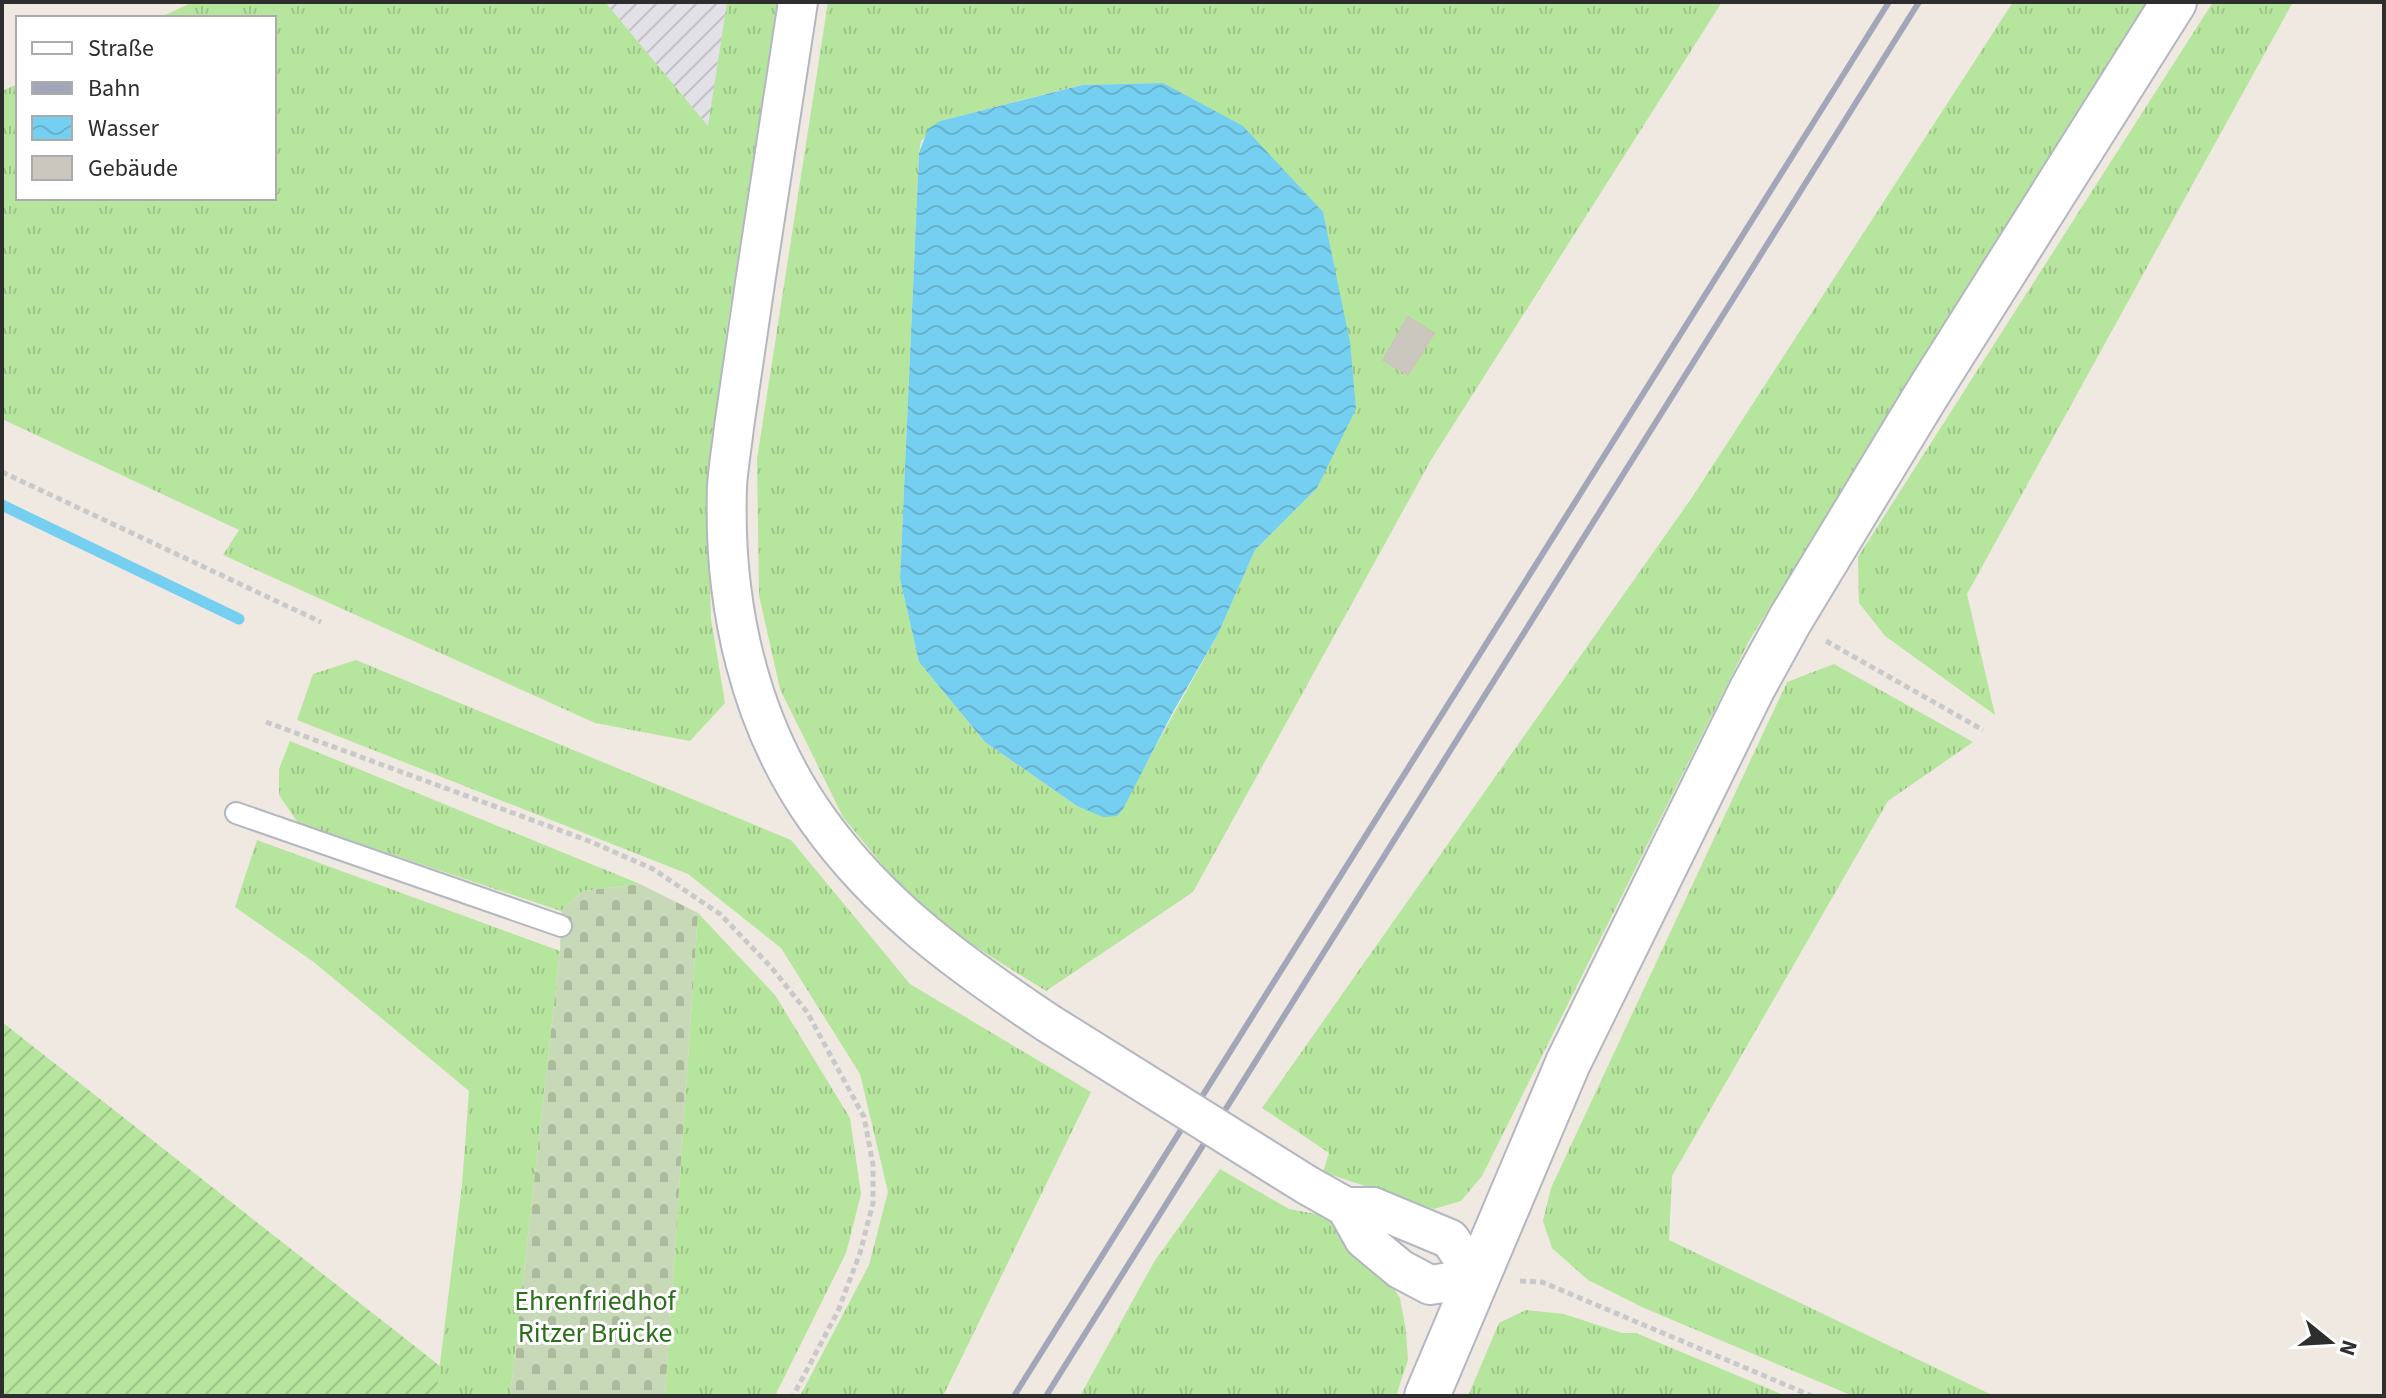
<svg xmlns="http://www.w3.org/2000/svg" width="2386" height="1398" viewBox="0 0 2386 1398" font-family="'Source Sans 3',sans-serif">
<defs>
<pattern id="industrial-furrows" width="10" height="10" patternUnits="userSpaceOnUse" patternTransform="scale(2)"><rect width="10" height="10" fill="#e3e1e8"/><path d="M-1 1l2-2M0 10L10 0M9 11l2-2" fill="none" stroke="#c3c1c7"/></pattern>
<pattern id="grass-tufts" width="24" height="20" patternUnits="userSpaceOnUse" patternTransform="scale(2)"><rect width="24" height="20" fill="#b6e59e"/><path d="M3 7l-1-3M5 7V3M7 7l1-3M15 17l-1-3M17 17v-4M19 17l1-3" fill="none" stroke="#9dc588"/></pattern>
<pattern id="cemetery-stones" width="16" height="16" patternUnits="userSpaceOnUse" patternTransform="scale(2)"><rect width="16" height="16" fill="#c8d9b8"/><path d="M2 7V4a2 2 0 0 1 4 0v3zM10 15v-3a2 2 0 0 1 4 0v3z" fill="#acbb9e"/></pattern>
<pattern id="garden-furrows" width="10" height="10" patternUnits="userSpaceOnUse" patternTransform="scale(2)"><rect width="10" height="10" fill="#b6e59e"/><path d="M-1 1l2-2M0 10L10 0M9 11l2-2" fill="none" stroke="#9dc588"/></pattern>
<pattern id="water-waves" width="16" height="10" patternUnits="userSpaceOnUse" patternTransform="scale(2)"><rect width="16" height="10" fill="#75cff0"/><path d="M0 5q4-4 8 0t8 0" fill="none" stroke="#66b2ce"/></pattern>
</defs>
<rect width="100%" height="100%" fill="#efe9e1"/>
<!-- industrial -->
<polygon fill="url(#industrial-furrows)" points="605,2 727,2 708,127"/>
<!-- grass -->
<g fill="url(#grass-tufts)" fill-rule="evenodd">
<polygon points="193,2 605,2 708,126 727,2 778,2 726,334 708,512 711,619 725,703 690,741 595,723 223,555 239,530 2,419 2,91 18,84 18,198 274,198 274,18 159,18"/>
<path d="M828 2H1722L1431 460 1193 892 1046 991 923 914 843 817 780 689 759 595 757 459ZM1163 83 1317 488 1255 550 1218 634 1117 816 1077 806 985 742 919 662 900 579 919 153 921 141 940 121 1081 85Z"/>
<polygon points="2013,2 2153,2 1950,318 1750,639 1482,1176 1461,1201 1434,1209 1323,1172 1329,1153 1262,1108 1693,496"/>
<polygon points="2213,2 2293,2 1967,594 1995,715 1885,636 1859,603 1858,557"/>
<polygon points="356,660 791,840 910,984 1091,1092 943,1396 800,1396 869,1265 888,1192 860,1074 781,948 688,874 297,720 313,674"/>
<polygon points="1834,664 1973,742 1888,801 1672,1176 1669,1240 1994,1396 1853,1396 1644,1308 1588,1280 1552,1248 1543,1221 1551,1188 1787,682"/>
<polygon points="290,741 640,884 583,891 561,911 298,823 279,795 279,769"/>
<polygon points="257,840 560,951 510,1396 436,1396 462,1185 469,1091 315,963 235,907"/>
<polygon points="698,913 775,995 850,1118 861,1194 846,1253 775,1396 665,1396"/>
<polygon points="1220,1169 1289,1209 1327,1216 1383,1273 1400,1298 1406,1331 1408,1360 1396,1396 1080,1396 1154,1262"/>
<polygon points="1526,1310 1564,1314 1622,1333 1636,1333 1786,1396 1468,1396 1499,1323"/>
</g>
<!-- cemetery -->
<polygon fill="url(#cemetery-stones)" points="640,884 698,913 665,1396 510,1396 560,951 561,911 583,891"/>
<!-- garden -->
<polygon fill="url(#garden-furrows)" points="2,1022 440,1366 436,1396 2,1396"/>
<!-- water -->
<polygon fill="url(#water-waves)" points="1163,83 1243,126 1323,212 1350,342 1356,409 1317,488 1255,550 1218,634 1173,712 1123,809 1117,816 1103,817 1077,806 985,742 919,662 900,579 919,153 928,129 940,121 1082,85"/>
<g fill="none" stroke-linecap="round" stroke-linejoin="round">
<!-- stream -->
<polyline stroke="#75cff0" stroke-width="11" points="2,505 239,619"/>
</g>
<!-- building -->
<polygon fill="#cbc7bf" stroke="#cbc5ba" stroke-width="2" points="1408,317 1434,333 1408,375 1383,360"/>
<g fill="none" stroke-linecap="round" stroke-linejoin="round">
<defs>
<polyline id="service" points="236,813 561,926"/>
<g id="minor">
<path d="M798 2C784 96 770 190 755 283 748 331 741 379 734 427 732 447 728 467 727 487 723 604 749 724 818 820 880 907 961 965 1048 1023"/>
<polyline points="1307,1185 1346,1207 1373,1207 1450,1239 1476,1278 1430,1285 1400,1269 1364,1239 1346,1207"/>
</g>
<polyline id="tertiary" points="1427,1396 1568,1063 1752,689 1790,620 1927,394 2174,2"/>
</defs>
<!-- service casing -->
<use href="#service" stroke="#b4b7c1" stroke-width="24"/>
<!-- minor casing -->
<use href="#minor" stroke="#b4b7c1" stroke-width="42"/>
<!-- tertiary casing -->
<use href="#tertiary" stroke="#b4b7c1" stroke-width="48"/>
<!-- path -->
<g stroke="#c9c9c9" stroke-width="5" stroke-dasharray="6 4" stroke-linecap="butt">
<polyline points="2,472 321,622"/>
<polyline points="1826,641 1983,730"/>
<polyline points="266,722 589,841 653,869 720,914 771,967 807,1012 864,1117 873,1165 873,1203 860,1253 838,1311 793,1396"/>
<polyline points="1520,1281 1542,1282 1812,1396"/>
</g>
<!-- service -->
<use href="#service" stroke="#fff" stroke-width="20"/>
<!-- minor -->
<use href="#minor" stroke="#fff" stroke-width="38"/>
<!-- tertiary -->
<use href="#tertiary" stroke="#fff" stroke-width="44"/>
<!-- rail -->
<g stroke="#a3a6b8" stroke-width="6">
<polyline points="1014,1396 1889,2"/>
<polyline points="1046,1396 1919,2"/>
</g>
<defs>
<polyline id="minor-bridge" points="1048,1023 1307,1185"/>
</defs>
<!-- minor-bridge casing -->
<use href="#minor-bridge" stroke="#b4b7c1" stroke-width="42" stroke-linecap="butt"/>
<!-- minor-bridge -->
<use href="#minor-bridge" stroke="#fff" stroke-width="38"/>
</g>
<g text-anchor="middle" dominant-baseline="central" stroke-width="6" stroke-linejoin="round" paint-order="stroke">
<!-- park labels -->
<g font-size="28" fill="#2c6e1b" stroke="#fff">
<text x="595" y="1301">Ehrenfriedhof<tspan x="595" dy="32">Ritzer Brücke</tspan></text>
</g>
</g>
<!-- border -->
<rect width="2386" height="1398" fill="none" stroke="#2e2e2e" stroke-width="8"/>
<!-- legend -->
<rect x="16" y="16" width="260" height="184" fill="#ffffff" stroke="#ababab" stroke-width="2"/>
<rect x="32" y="42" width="40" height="12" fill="#ffffff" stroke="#ababab" stroke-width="2"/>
<text x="88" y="56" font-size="24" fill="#2e2e2e">Straße</text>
<rect x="32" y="82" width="40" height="12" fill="#a3a6b8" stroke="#ababab" stroke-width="2"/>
<text x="88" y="96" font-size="24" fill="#2e2e2e">Bahn</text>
<rect x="32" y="116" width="40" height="24" fill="url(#water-waves)" stroke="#ababab" stroke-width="2"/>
<text x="88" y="136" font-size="24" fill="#2e2e2e">Wasser</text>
<rect x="32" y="156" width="40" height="24" fill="#cbc7bf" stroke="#ababab" stroke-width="2"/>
<text x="88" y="176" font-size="24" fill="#2e2e2e">Gebäude</text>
<!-- north arrow -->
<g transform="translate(2330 1342) rotate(108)" stroke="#ffffff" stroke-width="6" paint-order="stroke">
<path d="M0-6L14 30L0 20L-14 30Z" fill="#2e2e2e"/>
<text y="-12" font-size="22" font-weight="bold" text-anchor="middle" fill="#2e2e2e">N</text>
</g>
</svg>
